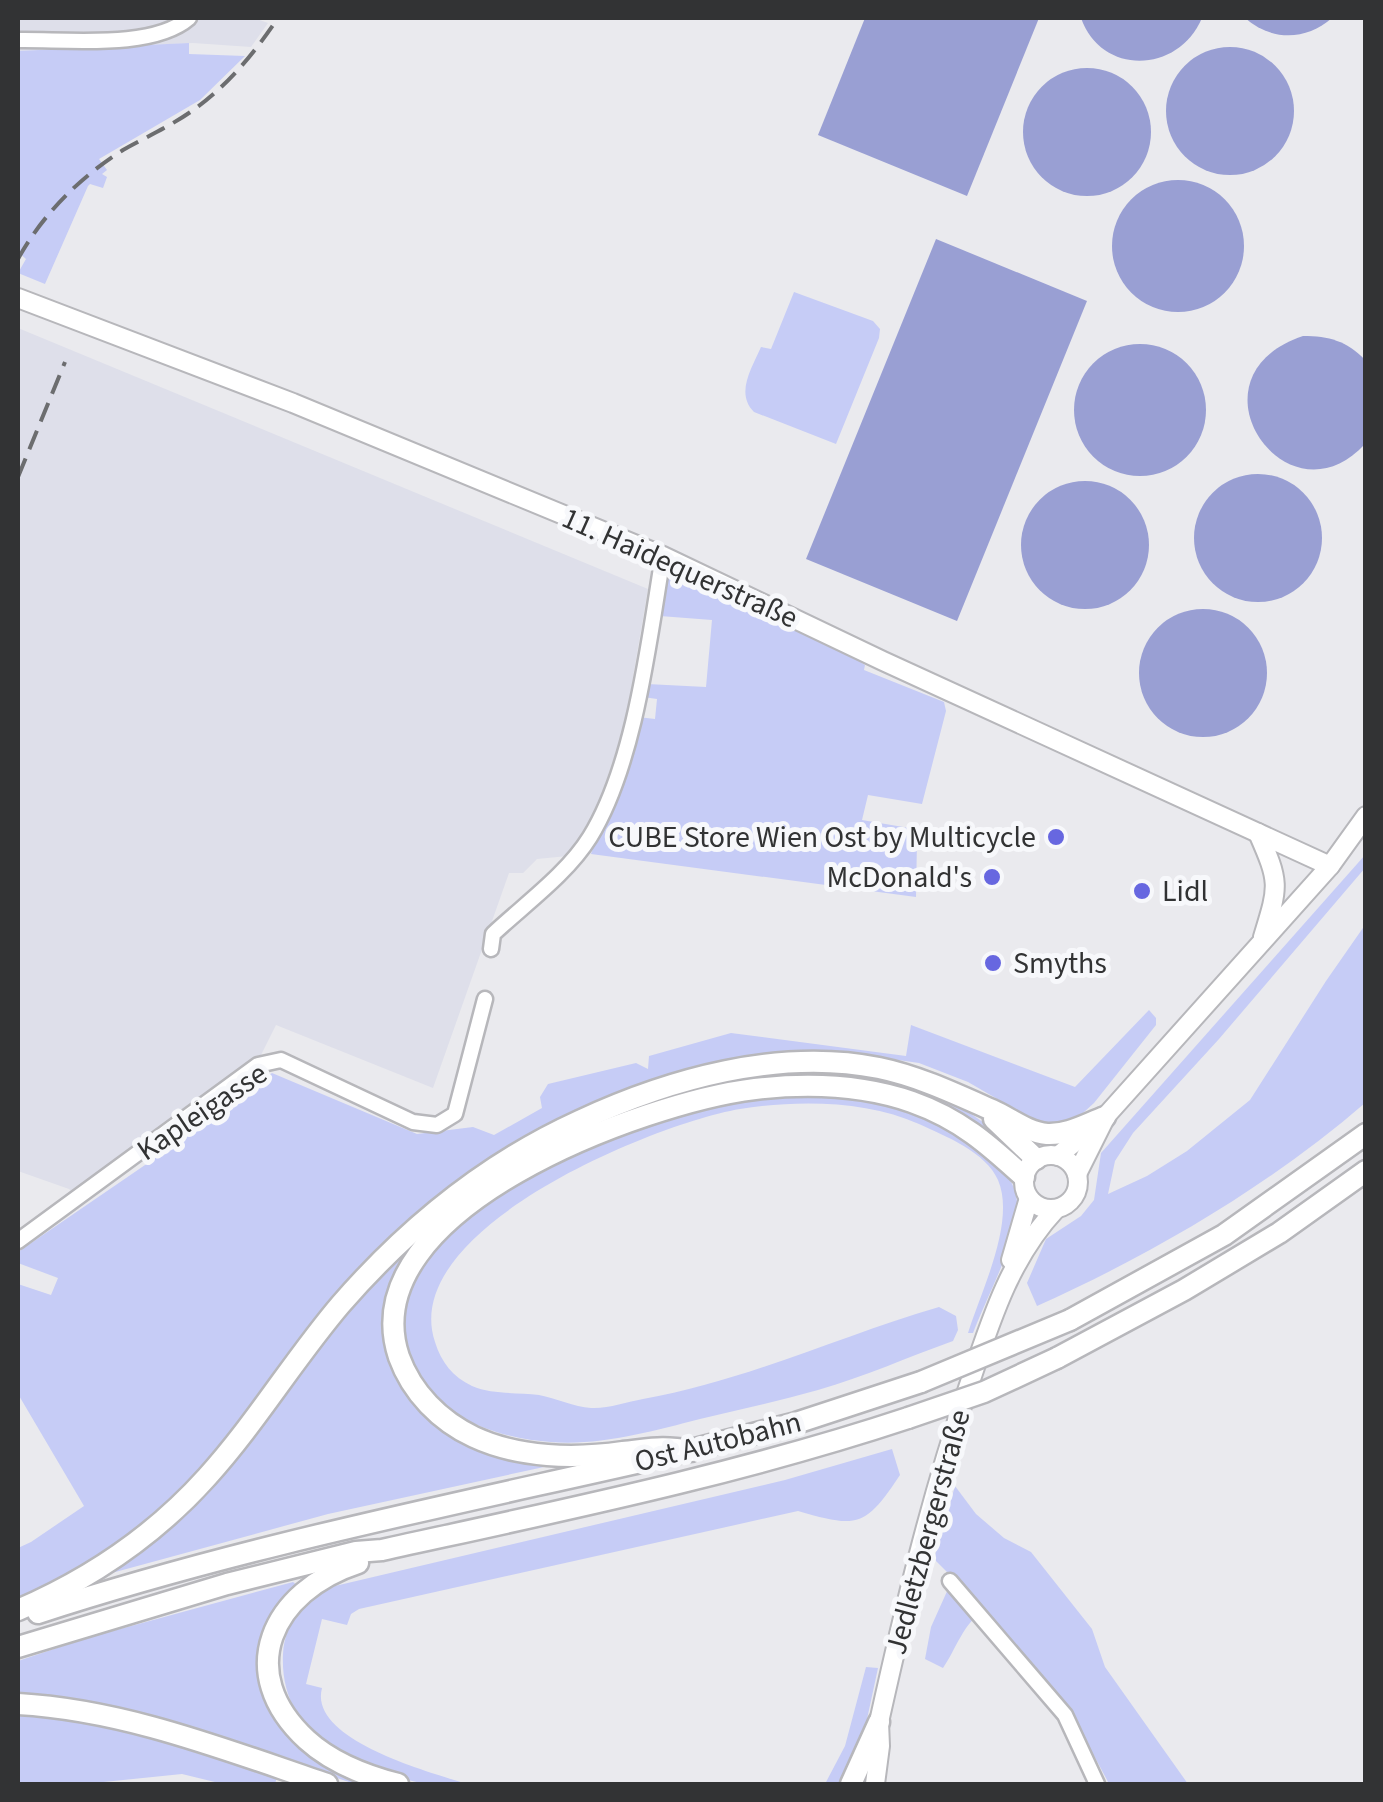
<svg xmlns="http://www.w3.org/2000/svg" width="1383" height="1802" viewBox="0 0 1383 1802" font-family="'Source Sans 3',sans-serif">
<rect width="100%" height="100%" fill="#eaeaee"/>
<!-- built -->
<g fill="#dedfea">
<polygon points="18,18 254,18 268,23 251,47 193,43 18,51"/>
<polygon points="18,328 648,589 625,724 597,809 568,856 537,859 523,873 509,873 433,1088 276,1025 259,1059 74,1194 69,1189 18,1171"/>
</g>
<!-- green -->
<g fill="#c6ccf6">
<polygon points="189,43 189,54 245,56 200,100 99,159 107,170 102,174 107,177 103,188 90,184 88,186 45,284 18,273 26,259 18,252 18,51"/>
<path d="M794 292 873 321 880 329 879 338 836 444 754 412C735 393 752 368 761 347L771 349Z"/>
<polygon points="678,570 841,649 865,665 864,670 944,702 946,711 922,804 868,795 862,820 909,828 917,839 916,897 591,854 638,717 655,719 657,699 643,697 647,684 706,687 712,620 660,616 664,577"/>
<path d="M1365 855V868L1219 1039 1133 1133 1115 1161 1108 1194 1147 1176 1187 1151 1250 1100 1326 981 1365 925V1103C1269 1186 1153 1254 1037 1306L1027 1283 1046 1239 1081 1216 1094 1200 1101 1153Z"/>
<polygon points="1149,1010 1156,1018 1156,1025 1094,1103 1073,1122 1055,1127 1035,1121 968,1082 919,1063 863,1055 818,1054 711,1066 445,1194 175,1502 94,1565 18,1600 18,1548 31,1542 84,1506 18,1394 18,1284 51,1295 58,1278 18,1263 18,1252 164,1152 272,1073 417,1134 473,1127 494,1135 542,1108 540,1097 548,1084 636,1063 648,1069 649,1056 731,1033 906,1056 911,1025 1075,1087"/>
<path d="M804 1068C836 1072 875 1072 906 1082 950 1097 987 1122 1021 1153L1014 1160 878 1086 631 1113 421 1241 398 1272 391 1293 421 1409 558 1464 328 1514 108 1574 393 1258 568 1132 686 1087Z"/>
<path d="M799 1092C868 1095 940 1104 991 1156 1009 1174 1020 1190 1017 1217 1015 1243 983 1306 973 1333H968C981 1291 1016 1222 998 1180 986 1152 945 1136 919 1124 866 1100 796 1100 740 1109 656 1123 397 1229 435 1342 441 1362 453 1377 472 1386 493 1395 518 1392 539 1395 556 1398 574 1407 591 1408 607 1409 627 1402 643 1399 745 1381 840 1336 939 1307L956 1316 958 1330 953 1341C908 1357 864 1377 818 1390 779 1401 739 1410 700 1419 653 1431 600 1446 551 1442 502 1439 439 1419 417 1371 405 1345 400 1318 408 1290 425 1231 545 1160 600 1138 663 1113 732 1100 799 1092Z"/>
<path d="M892 1449 900 1475C865 1528 857 1528 798 1511L359 1609 351 1614 347 1625 322 1619 306 1684 322 1688C308 1740 430 1772 467 1784 454 1784 441 1786 429 1784 390 1780 316 1748 297 1713 286 1695 282 1675 283 1654 285 1620 306 1599 335 1586L785 1480Z"/>
<path d="M955 1486 976 1514 1004 1538 1031 1552 1092 1629 1105 1667 1188 1784H1109C1075 1715 1034 1669 983 1612 964 1622 956 1649 943 1668L925 1659 931 1627 953 1578 934 1559Z"/>
<polygon points="293,1582 297,1585 273,1618 278,1715 385,1784 355,1784 186,1728 18,1697 18,1661 87,1638"/>
<polygon points="866,1667 878,1668 861,1747 842,1784 825,1784 845,1746"/>
<polygon points="18,1714 58,1716 136,1729 277,1777 275,1784 223,1784 182,1774 84,1784 18,1784"/>
</g>
<!-- water -->
<g fill="#999fd3">
<polygon points="865,18 1039,18 967,196 818,135"/>
<path d="M1081 18H1202C1179 73 1102 77 1081 18Z"/>
<path d="M1245 18H1332C1306 41 1271 41 1245 18Z"/>
<circle cx="1230" cy="111" r="64"/>
<circle cx="1087" cy="132" r="64"/>
<circle cx="1178" cy="246" r="66"/>
<polygon points="936,239 1087,301 957,621 806,559"/>
<path d="M1303 336C1329 336 1347 341 1365 360V444C1287 529 1181 377 1303 336Z"/>
<circle cx="1140" cy="410" r="66"/>
<circle cx="1258" cy="538" r="64"/>
<circle cx="1085" cy="545" r="64"/>
<circle cx="1203" cy="673" r="64"/>
</g>
<g fill="none" stroke-linecap="round" stroke-linejoin="round">
<defs>
<g id="minor">
<path d="M18 40C65 39 152 50 189 18"/>
<path d="M491 949 493 934C525 904 567 874 590 837 635 764 649 640 663 556"/>
<polyline points="18,1241 258,1065 281,1060 413,1122 437,1125 455,1114 485,999"/>
<polyline points="950,1581 1065,1715 1097,1784"/>
</g>
<g id="major">
<polyline points="18,298 293,403 663,556 883,661 1330,866"/>
<path d="M1258 833C1280 883 1279 885 1263 937"/>
<circle cx="1051" cy="1182" r="27"/>
<polyline points="1058,1156 1105,1117 1330,866 1366,816"/>
<polyline points="1077,1174 1104,1120"/>
<polyline points="1011,1260 1029,1198"/>
<path d="M875 1784 880 1746 879 1722C904 1610 930 1500 967 1391 989 1326 1008 1260 1056 1209"/>
</g>
<g id="highway">
<polyline points="994,1119 1036,1159"/>
<polyline points="1070,1320 1224,1235 1366,1134"/>
<polyline points="1057,1358 1184,1290 1279,1233 1366,1171"/>
<path d="M691 1451C662 1446 652 1449 623 1452 575 1459 519 1458 474 1437 440 1421 412 1393 399 1357 349 1209 646 1102 755 1089 807 1083 863 1085 912 1102 960 1119 988 1144 1024 1177"/>
<polyline points="679,1453 796,1423 921,1382"/>
<path d="M358 1563C272 1591 233 1672 307 1740 331 1762 367 1776 398 1784"/>
<path d="M18 1610C90 1579 154 1536 207 1477 256 1423 294 1359 341 1304 408 1227 487 1163 579 1121 669 1079 779 1048 879 1068 918 1076 956 1094 992 1110 1010 1118 1027 1132 1047 1134 1068 1135 1086 1124 1105 1117"/>
<path d="M38 1613C237 1548 442 1507 645 1461"/>
<path d="M18 1647 227 1584 356 1552 382 1550C559 1511 736 1475 908 1418"/>
<path d="M18 1704C125 1710 226 1750 327 1784"/>
<polyline points="851,1784 879,1722"/>
</g>
</defs>
<!-- minor casing -->
<use href="#minor" stroke="#b7b7bb" stroke-width="19"/>
<!-- major casing -->
<use href="#major" stroke="#b7b7bb" stroke-width="22"/>
<!-- highway casing -->
<use href="#highway" stroke="#b7b7bb" stroke-width="25"/>
<!-- minor -->
<use href="#minor" stroke="#fff" stroke-width="14"/>
<!-- major -->
<use href="#major" stroke="#fff" stroke-width="18"/>
<!-- highway -->
<use href="#highway" stroke="#fff" stroke-width="20"/>
<!-- rail -->
<g stroke="#6c6d6f" stroke-width="4" stroke-dasharray="20 10" stroke-linecap="butt">
<path d="M18 259C42 215 80 177 123 150 148 136 173 125 196 108 230 83 255 52 278 18"/>
<polyline points="18,477 65,362"/>
</g>
<defs>
<g id="highway-bridge">
<polyline points="921,1382 1070,1320"/>
<polyline points="908,1418 984,1392 1057,1358"/>
</g>
</defs>
<!-- highway-bridge casing -->
<use href="#highway-bridge" stroke="#b7b7bb" stroke-width="25" stroke-linecap="butt"/>
<!-- highway-bridge -->
<use href="#highway-bridge" stroke="#fff" stroke-width="20"/>
</g>
<!-- markers -->
<g fill="#6767e0" stroke="#f7f8fb" stroke-width="4">
<circle cx="1056" cy="837" r="10"/>
<circle cx="992" cy="877" r="10"/>
<circle cx="1142" cy="891" r="10"/>
<circle cx="993" cy="963" r="10"/>
</g>
<g text-anchor="middle" dominant-baseline="central" stroke-width="10" stroke-linejoin="round" paint-order="stroke">
<!-- street labels -->
<g font-size="30" fill="#323334" stroke="#f7f8fb">
<text transform="translate(680 568) rotate(24)">11. Haidequerstraße</text>
<text transform="translate(202 1112) rotate(-34)">Kapleigasse</text>
<text transform="translate(718 1442) rotate(-14)">Ost Autobahn</text>
<text transform="translate(928 1532) rotate(-75)">Jedletzbergerstraße</text>
</g>
<!-- poi labels -->
<g font-size="30" fill="#323334" stroke="#f7f8fb" text-anchor="end">
<text x="1036" y="837">CUBE Store Wien Ost by Multicycle</text>
<text x="972" y="877">McDonald's</text>
<text x="1162" y="891" text-anchor="start">Lidl</text>
<text x="1013" y="963" text-anchor="start">Smyths</text>
</g>
</g>
<!-- border -->
<rect width="1383" height="1802" fill="none" stroke="#323334" stroke-width="40"/>
</svg>
